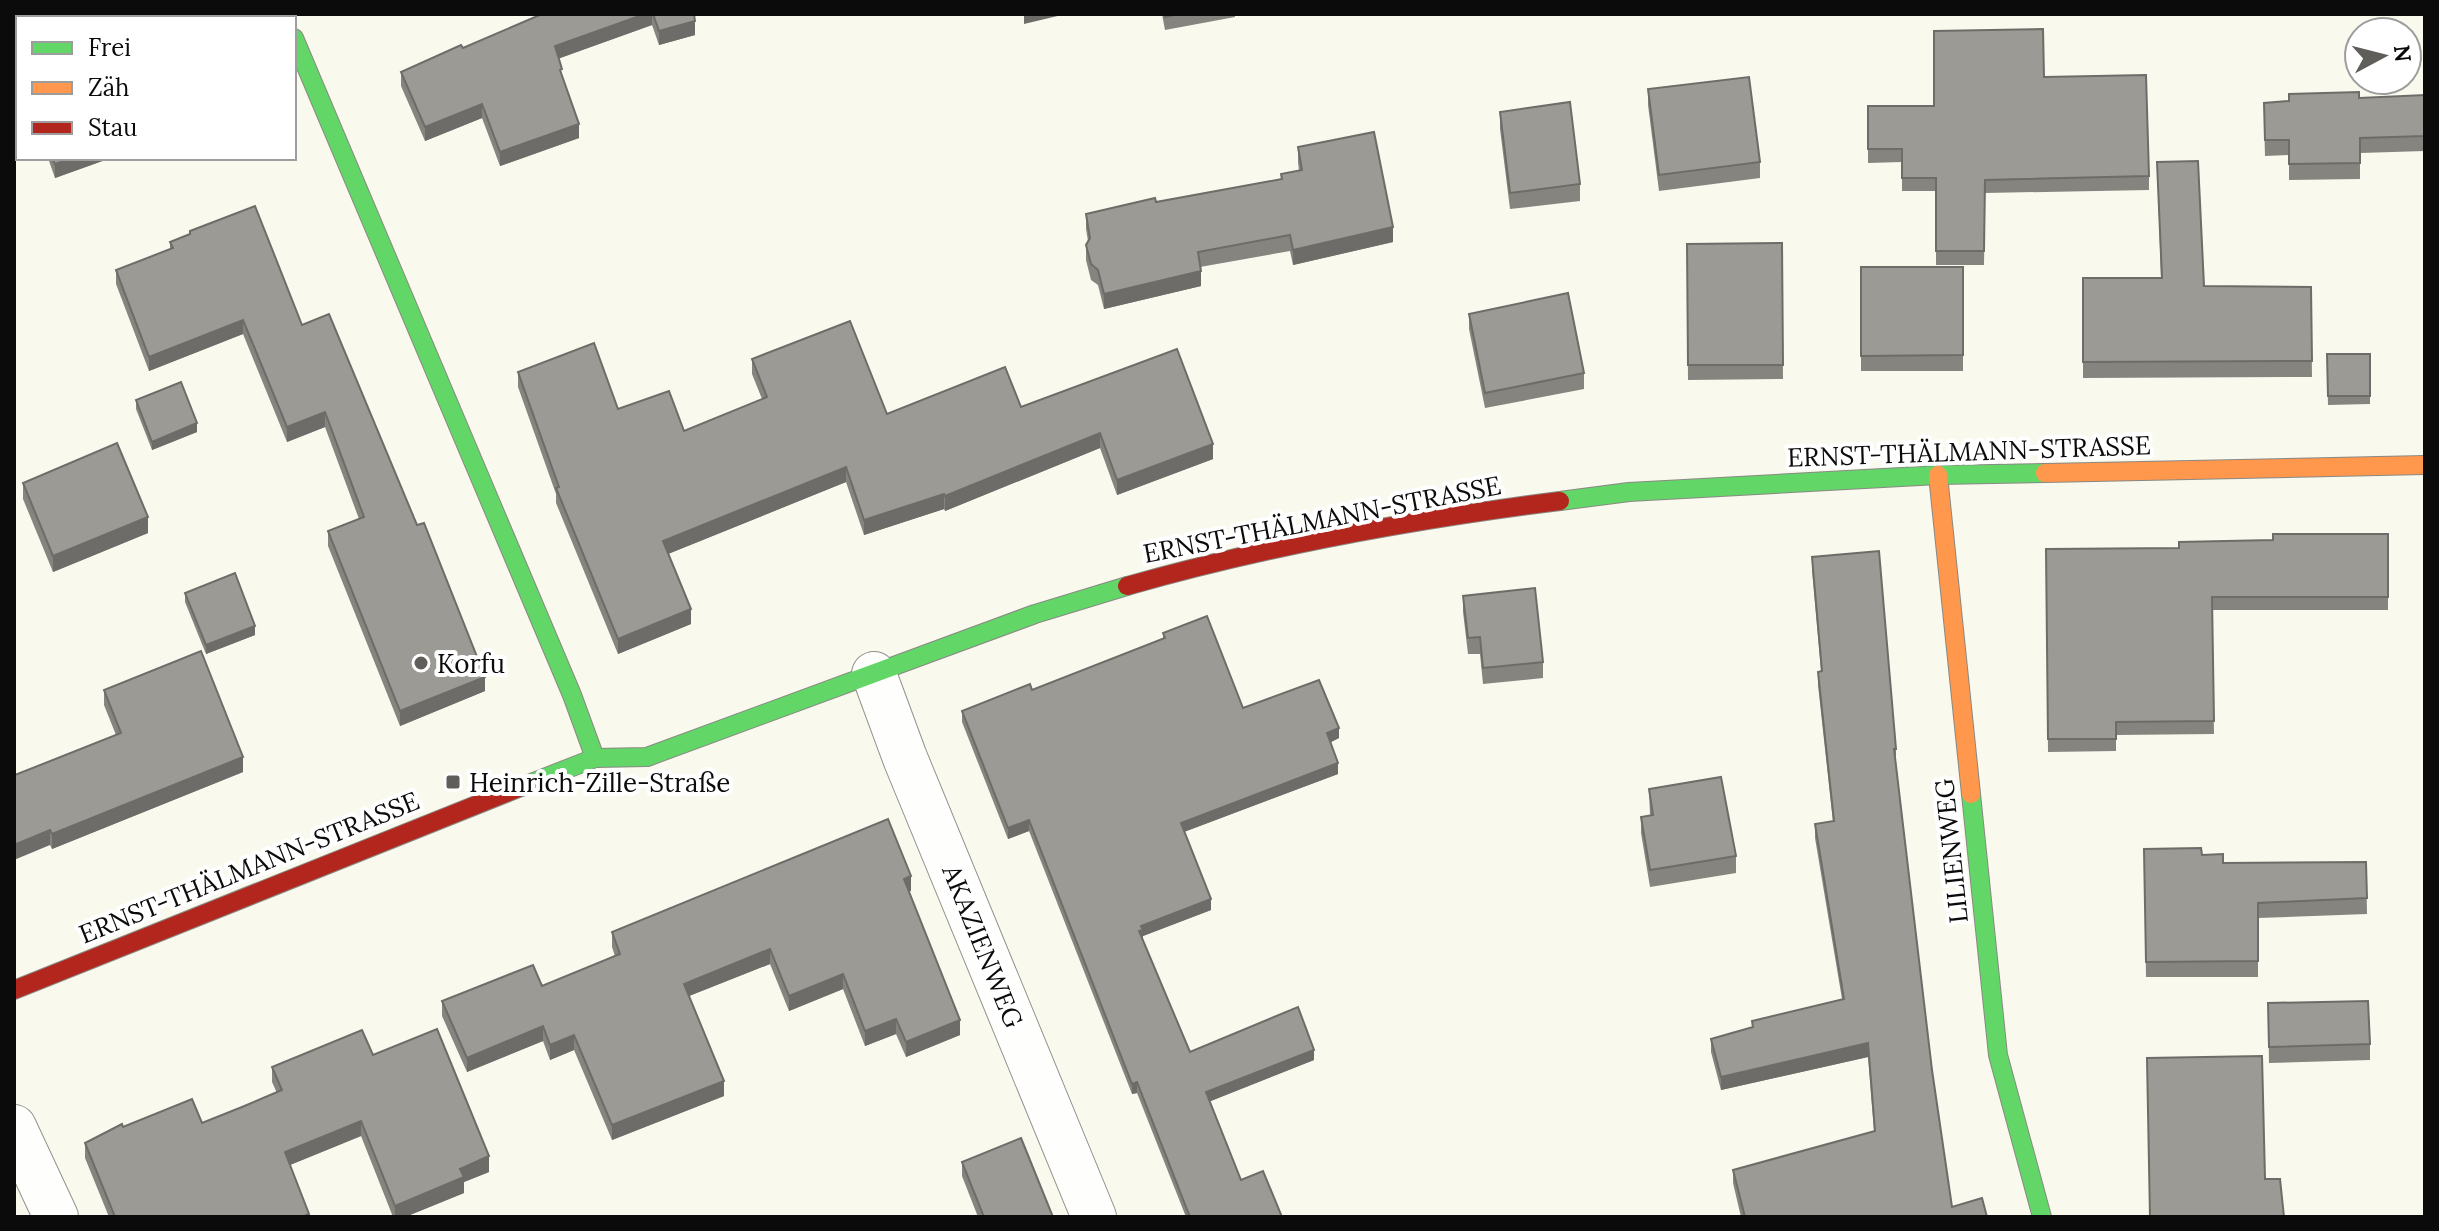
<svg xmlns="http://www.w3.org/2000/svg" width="2439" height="1231" viewBox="0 0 2439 1231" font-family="Lora,serif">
<rect width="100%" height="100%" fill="#faf9ee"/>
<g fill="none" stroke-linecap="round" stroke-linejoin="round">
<defs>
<g id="street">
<polyline points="874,674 905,758 1094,1217"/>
<polyline points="14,1127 56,1217"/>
</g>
<g id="fast">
<polyline points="294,38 572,695 595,758"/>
<polyline points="1560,501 1629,492 1938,475 2045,473"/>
<polyline points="521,787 595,758 647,757 1035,614 1127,586"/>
<polyline points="1971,794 1998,1055 2042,1217"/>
</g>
<g id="slow">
<polyline points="2045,473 2425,465"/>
<polyline points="1938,475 1971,794"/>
</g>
<g id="jam">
<path d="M1127 586C1267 546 1416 519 1560 501"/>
<polyline points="14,990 521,787"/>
</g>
</defs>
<!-- street casing -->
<use href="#street" stroke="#93928d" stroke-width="46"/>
<!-- fast casing -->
<use href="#fast" stroke="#898984" stroke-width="20"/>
<!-- slow casing -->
<use href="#slow" stroke="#898984" stroke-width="20"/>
<!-- jam casing -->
<use href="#jam" stroke="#898984" stroke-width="20"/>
<!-- street -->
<use href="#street" stroke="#fefefc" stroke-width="44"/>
<!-- fast -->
<use href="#fast" stroke="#63d668" stroke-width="18"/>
<!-- slow -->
<use href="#slow" stroke="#ff974d" stroke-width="18"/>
<!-- jam -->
<use href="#jam" stroke="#b3261e" stroke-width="18"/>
</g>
<!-- wall -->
<g fill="#86847f">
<polygon points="94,14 210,14 212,18 96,18"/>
<polygon points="538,14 694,14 695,35 659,45 652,25 559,58 562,77 579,138 500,166 482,118 425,141 401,86 401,72 463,48 539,15"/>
<polygon points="1162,14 1235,14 1235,17 1165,30"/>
<polygon points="2044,77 2149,176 2149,190 1985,193 1984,265 1936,265 1936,191 1902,191 1902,162 1868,163 1868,106 1934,106"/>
<polygon points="1648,89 1760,162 1760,178 1659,191 1648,105"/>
<polygon points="2425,95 2425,151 2360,153 2360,179 2289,180 2289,155 2265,156 2264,118 2359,98"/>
<polygon points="1500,112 1580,184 1580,201 1510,209 1500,129"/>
<polygon points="1298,147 1393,242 1293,265 1290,251 1200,267 1201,286 1104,309 1098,285 1091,280 1086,260 1086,245 1088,241 1086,229 1086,214 1281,180 1281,174 1299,171 1298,162"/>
<polygon points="48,158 108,158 108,159 55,178"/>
<polygon points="2157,162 2204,286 2311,287 2312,377 2083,378 2083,278 2161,278"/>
<polygon points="170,242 302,325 485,691 400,726 328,546 328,531 359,519 325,427 287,442 243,334 149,371 116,284 116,270 170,249"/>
<polygon points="1782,243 1783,379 1688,380 1687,244"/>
<rect x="1861" y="267" width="102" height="104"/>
<polygon points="1469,314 1584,373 1584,389 1485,408 1469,329"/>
<polygon points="2327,354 2370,354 2370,404 2328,405"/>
<polygon points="752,359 887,414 1021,407 1213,459 1117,495 1100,448 945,511 944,509 864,535 846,482 668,554 691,624 618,654 556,503 556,494 518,387 518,372 618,409 684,431 762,399 752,374"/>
<polygon points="136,400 197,432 152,450 136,409"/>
<polygon points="23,483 148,533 53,572 23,499"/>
<polygon points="2388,534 2388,610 2212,610 2214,734 2116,735 2116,751 2048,752 2046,549 2179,548 2273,540"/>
<polygon points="1812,557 1896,749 1896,762 1932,1070 1952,1207 1987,1217 1741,1217 1733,1183 1733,1170 1874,1131 1868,1057 1721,1090 1711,1052 1711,1039 1752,1027 1752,1021 1842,999 1815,838 1815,824 1833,822 1818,685 1818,672 1821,671 1812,570"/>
<polygon points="185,593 255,635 206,654 185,602"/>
<polygon points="1463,596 1543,662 1543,678 1483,684 1480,654 1468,654 1463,612"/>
<polygon points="1163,633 1243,708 1339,738 1331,742 1338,774 1184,832 1211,910 1143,936 1143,940 1190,1052 1314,1060 1210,1101 1241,1180 1282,1217 1186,1217 1137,1093 1132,1094 1029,831 1008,839 962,722 962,711 1032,690 1163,638"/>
<polygon points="104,690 243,772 52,849 15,775 116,735 104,705"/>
<polygon points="1649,789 1736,856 1736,873 1650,887 1641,833 1641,817 1650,815"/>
<polygon points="2144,849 2202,855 2223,863 2366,862 2367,914 2258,918 2258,977 2146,977"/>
<polygon points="909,891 960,1035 906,1057 896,1034 865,1046 843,989 789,1011 770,964 689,996 724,1096 612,1140 574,1050 550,1060 543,1041 467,1072 442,1016 442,1001 542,986 615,956 612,947 612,932 911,891"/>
<polygon points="2268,1003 2370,1044 2370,1060 2269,1063"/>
<polygon points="373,1055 489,1172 464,1182 464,1193 405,1217 393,1217 361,1136 290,1165 309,1217 109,1217 85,1158 85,1143 123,1127 202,1123 277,1093 272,1082 272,1067"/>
<polygon points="962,1162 1053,1217 978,1217 962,1176"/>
</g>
<!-- shaded-wall -->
<g fill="#6d6c68">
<polygon points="645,14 652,14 652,25 555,60 555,46"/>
<polygon points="1024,14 1066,14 1024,24"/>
<polygon points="695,21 695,35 659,45 659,31"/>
<polygon points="482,104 482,118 425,141 425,127"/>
<polygon points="579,124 579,138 500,166 500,152"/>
<polygon points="18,146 18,158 24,158 14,162 14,148"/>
<polygon points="72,158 108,158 108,159 55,178 55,164"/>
<polygon points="1393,227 1393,242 1293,265 1293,250"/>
<polygon points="1201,271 1201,286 1104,309 1104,294"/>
<polygon points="243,320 243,334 149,371 149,357"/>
<polygon points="325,412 325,427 287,442 287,427"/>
<polygon points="197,423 197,432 152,450 152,442"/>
<polygon points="1100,433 1100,448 945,511 945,496"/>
<polygon points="1213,444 1213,459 1117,495 1117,480"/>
<polygon points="846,467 846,482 663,556 663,541"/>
<polygon points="944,494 944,509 864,535 864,520"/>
<polygon points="148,517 148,533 53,572 53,556"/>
<polygon points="691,609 691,624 618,654 618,639"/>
<polygon points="255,626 255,635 206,654 206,645"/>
<polygon points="485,677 485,691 400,726 400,711"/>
<polygon points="1339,728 1339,738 1327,744 1327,733"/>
<polygon points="243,757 243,772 52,849 52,834"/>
<polygon points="1338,763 1338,774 1181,833 1181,823"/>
<polygon points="1029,820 1029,831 1008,839 1008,828"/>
<polygon points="50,830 50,845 14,860 14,845"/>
<polygon points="911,876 911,891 904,893 904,879"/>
<polygon points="1211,899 1211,910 1143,936 1143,941 1139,931 1141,926"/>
<polygon points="770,949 770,964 684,998 684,984"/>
<polygon points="843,974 843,989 789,1011 789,996"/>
<polygon points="896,1019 896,1034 865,1046 865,1031"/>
<polygon points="960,1020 960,1035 906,1057 906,1042"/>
<polygon points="543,1026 543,1041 467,1072 467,1058"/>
<polygon points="574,1035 574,1050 550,1060 550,1045"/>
<polygon points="1868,1043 1868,1057 1721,1090 1721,1077"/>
<polygon points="1314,1050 1314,1060 1206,1103 1206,1092"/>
<polygon points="724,1081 724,1096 612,1140 612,1125"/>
<polygon points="1137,1082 1137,1093 1132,1094 1132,1084"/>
<polygon points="361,1121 361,1136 285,1167 285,1152"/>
<polygon points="489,1156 489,1172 464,1182 464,1193 405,1217 395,1217 395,1206 460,1169"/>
</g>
<!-- building -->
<g fill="#9c9a94" stroke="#6d6c68" stroke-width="2">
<polygon points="100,14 210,14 212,18 102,18"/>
<polygon points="542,14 645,14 555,46 562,69 560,70 579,124 500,152 482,104 425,127 401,72 461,45 463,48"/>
<polygon points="653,14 694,14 695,21 659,31"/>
<polygon points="1164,14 1179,14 1165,17"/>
<polygon points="2043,29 2044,77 2146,75 2149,176 1985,180 1984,251 1936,251 1936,178 1902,178 1902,149 1868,149 1868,106 1934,106 1934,31"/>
<polygon points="18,65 18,146 14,148 14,66"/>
<polygon points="1749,77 1760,162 1659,175 1648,89"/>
<polygon points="2359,92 2359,98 2425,95 2425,136 2360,138 2360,163 2289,164 2289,140 2265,140 2264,103 2289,101 2289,94"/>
<polygon points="1570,102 1580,184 1510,193 1500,112"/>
<polygon points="1374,132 1393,227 1293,250 1290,235 1198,252 1201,271 1104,294 1098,270 1091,264 1086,245 1090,238 1086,214 1155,198 1156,202 1282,179 1281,174 1302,170 1298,147"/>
<polygon points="52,158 72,158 55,164"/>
<polygon points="2198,161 2204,286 2311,287 2312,361 2083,362 2083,278 2162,278 2157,162"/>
<polygon points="255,206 302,325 329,314 417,525 424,523 485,677 400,711 328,531 364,517 325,412 287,427 243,320 149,357 116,270 173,248 170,242 190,234 190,231"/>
<polygon points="1782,243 1783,365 1688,365 1687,244"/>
<polygon points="1861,267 1963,267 1963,355 1861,356"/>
<polygon points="1568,293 1584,373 1485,393 1469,314"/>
<polygon points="850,321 887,414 1005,367 1021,407 1177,349 1213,444 1117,480 1100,433 945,496 944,494 864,520 846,467 663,541 691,609 618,639 556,488 559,487 518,372 594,343 618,409 669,391 684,431 767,397 752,359"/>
<polygon points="2327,354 2370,354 2370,396 2328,396"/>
<polygon points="181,382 197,423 152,442 136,400"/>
<polygon points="117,443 148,517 53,556 23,483"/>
<polygon points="2273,534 2388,534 2388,597 2212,597 2214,721 2116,722 2116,739 2048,739 2046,549 2179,548 2179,542 2273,540"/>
<polygon points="1879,551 1896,749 1894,749 1932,1070 1952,1207 1982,1198 1987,1217 1745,1217 1733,1170 1875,1131 1868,1043 1721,1077 1711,1039 1753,1027 1752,1021 1844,999 1815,824 1834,821 1818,672 1822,671 1812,557"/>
<polygon points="235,573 255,626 206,645 185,593"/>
<polygon points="1535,588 1543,662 1483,668 1480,637 1468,638 1463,596"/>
<polygon points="1207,616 1243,708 1319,680 1339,728 1327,733 1338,763 1181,823 1211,899 1141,926 1143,930 1139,931 1190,1052 1298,1007 1314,1050 1206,1092 1241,1180 1263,1171 1282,1217 1190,1217 1137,1082 1132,1084 1029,820 1008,828 962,711 1030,684 1032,690 1165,638 1163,633"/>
<polygon points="201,651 243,757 52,834 50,830 14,845 14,772 15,775 121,733 104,690"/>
<polygon points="1721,777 1736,856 1650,870 1641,817 1653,815 1649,789"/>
<polygon points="888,819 911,876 904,879 960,1020 906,1042 896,1019 865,1031 843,974 789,996 770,949 684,984 724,1081 612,1125 574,1035 550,1045 543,1026 467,1058 442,1001 533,965 542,986 620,954 612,932"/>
<polygon points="2201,848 2202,855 2223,854 2223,863 2366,862 2367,898 2258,903 2258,961 2146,962 2144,849"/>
<polygon points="2368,1001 2370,1044 2269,1047 2268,1003"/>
<polygon points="437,1029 489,1156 460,1169 464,1177 395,1206 361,1121 285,1152 309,1214 302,1217 115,1217 85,1143 122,1124 123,1127 192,1099 202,1123 242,1107 282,1090 272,1067 362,1030 373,1055"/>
<polygon points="2262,1056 2265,1179 2280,1179 2284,1217 2150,1217 2147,1058"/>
<polygon points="1021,1138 1053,1217 984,1217 962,1162"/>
</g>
<!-- markers -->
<g fill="#5f5e5a" stroke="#fff" stroke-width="3">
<circle cx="421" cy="663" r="8"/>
<rect x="445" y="774" width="16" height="16" rx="4"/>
</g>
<g text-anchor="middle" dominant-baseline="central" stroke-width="8" stroke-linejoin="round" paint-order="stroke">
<!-- street labels -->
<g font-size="26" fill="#0b0b0b" stroke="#fff">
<text transform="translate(1969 451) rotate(-2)">ERNST-THÄLMANN-STRASSE</text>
<text transform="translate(1322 519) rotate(-11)">ERNST-THÄLMANN-STRASSE</text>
<text transform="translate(1951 851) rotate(-96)">LILIENWEG</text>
<text transform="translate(249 867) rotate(-22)">ERNST-THÄLMANN-STRASSE</text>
<text transform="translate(983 946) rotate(68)">AKAZIENWEG</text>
</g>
<!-- poi labels -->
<g font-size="26" fill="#0b0b0b" stroke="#fff" text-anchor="start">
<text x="437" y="663">Korfu</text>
<text x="469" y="782">Heinrich-Zille-Straße</text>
</g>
</g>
<!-- border -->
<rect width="2439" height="1231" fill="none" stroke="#0b0b0b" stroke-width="32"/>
<!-- legend -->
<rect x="16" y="16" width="280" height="144" fill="#ffffff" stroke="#9d9d9d" stroke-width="2"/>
<rect x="32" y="42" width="40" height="12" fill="#63d668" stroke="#9d9d9d" stroke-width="2"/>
<text x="88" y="56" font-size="24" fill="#0b0b0b">Frei</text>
<rect x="32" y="82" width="40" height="12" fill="#ff974d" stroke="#9d9d9d" stroke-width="2"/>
<text x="88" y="96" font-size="24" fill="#0b0b0b">Zäh</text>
<rect x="32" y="122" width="40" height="12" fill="#b3261e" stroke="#9d9d9d" stroke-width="2"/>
<text x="88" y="136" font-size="24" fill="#0b0b0b">Stau</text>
<!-- north arrow -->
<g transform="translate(2383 56) rotate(83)"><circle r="38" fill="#ffffff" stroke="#9d9d9d" stroke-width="2"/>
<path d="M0-6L14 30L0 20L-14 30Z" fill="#5f5e5a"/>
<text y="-12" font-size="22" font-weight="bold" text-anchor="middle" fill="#0b0b0b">N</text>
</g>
</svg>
